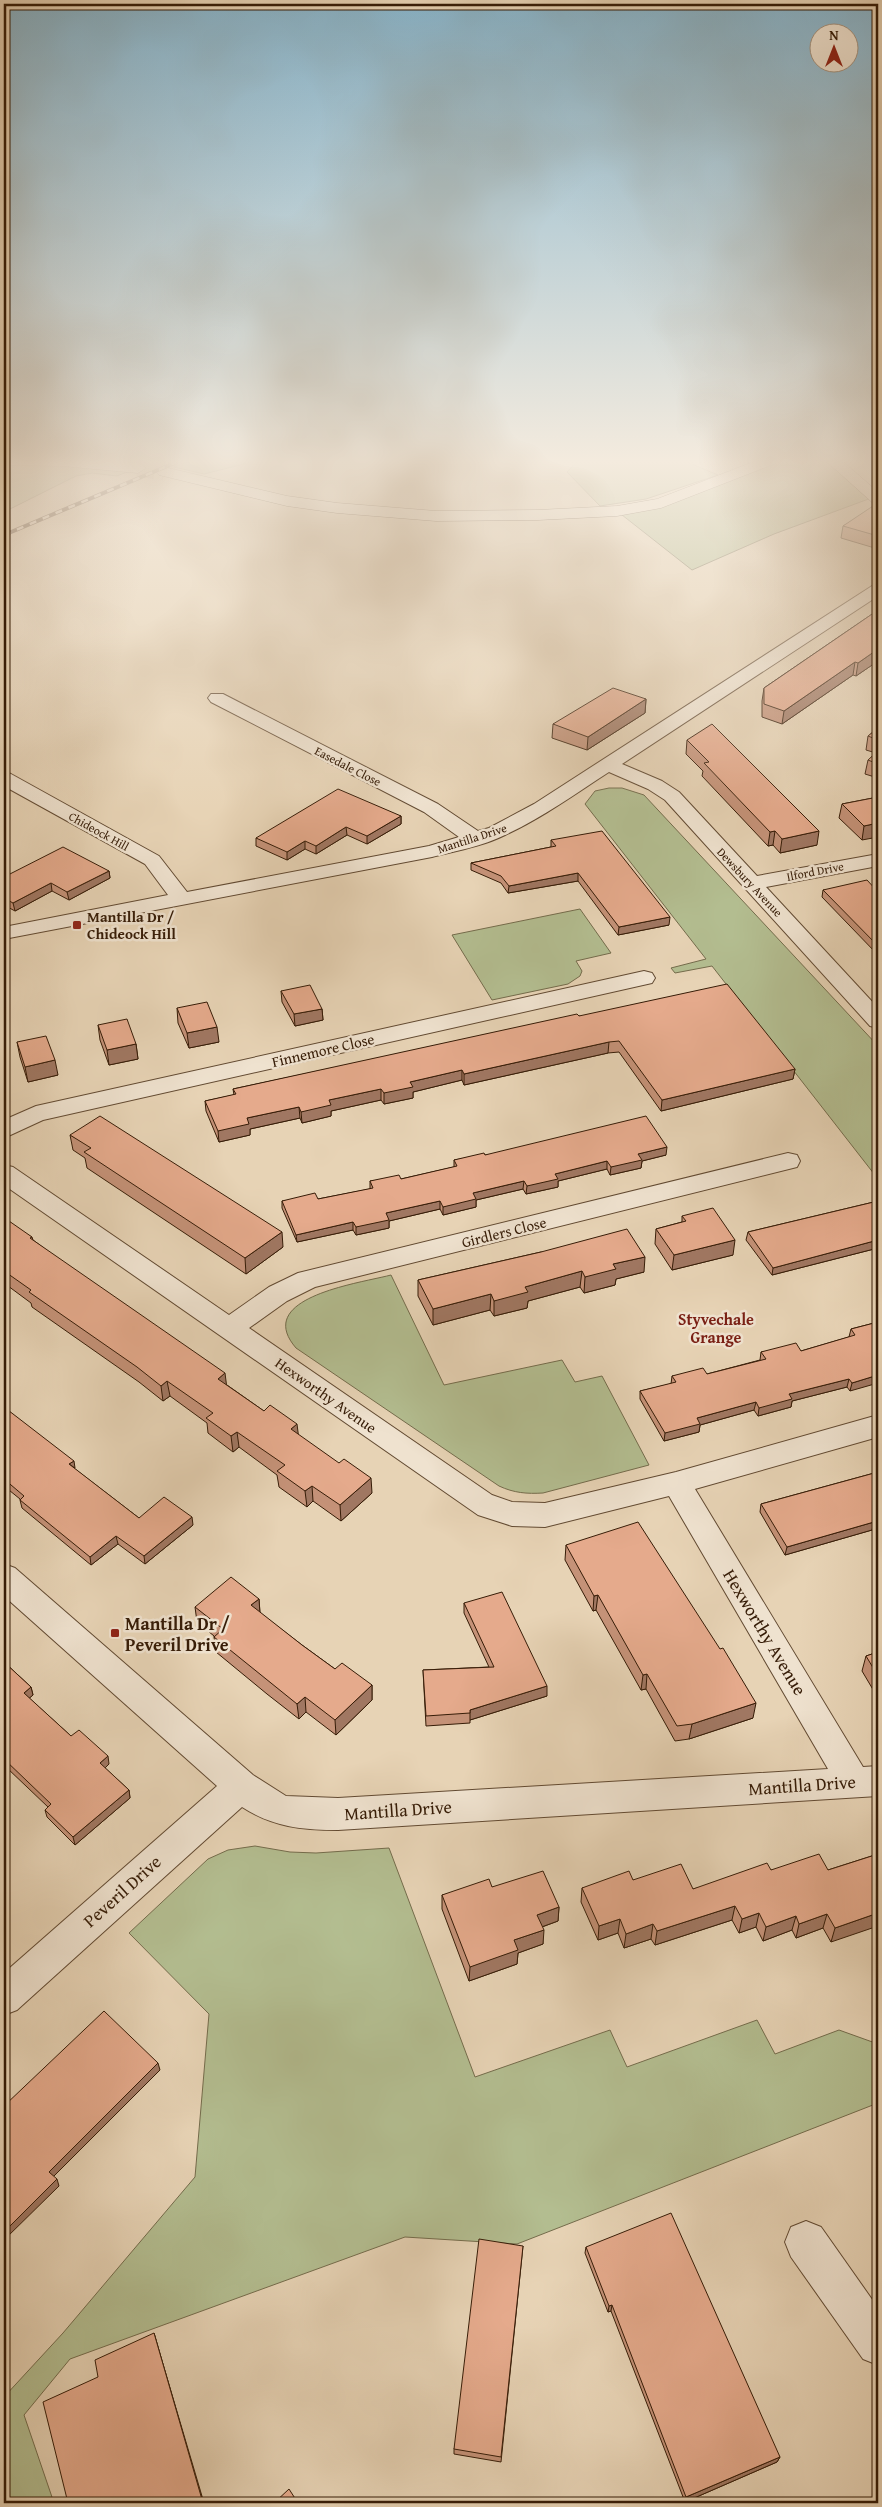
<svg xmlns="http://www.w3.org/2000/svg" width="882" height="2507" viewBox="0 0 882 2507" font-family="'Gentium Book Plus',serif">
<rect width="100%" height="100%" fill="#e7d3b5"/>
<filter id="stains"><feTurbulence type="fractalNoise" baseFrequency=".004" numOctaves="4"/><feColorMatrix values="0 0 0 0 .2 0 0 0 0 .09 0 0 0 0 .02 0 0 0 .5 -.17"/></filter>
<radialGradient id="worn" r=".72"><stop offset=".6" stop-color="#630" stop-opacity="0"/><stop offset="1" stop-color="#630" stop-opacity=".3"/></radialGradient>
<!-- green -->
<g fill="#b3bd90" stroke="#746c4c">
<polygon points="4,459 160,459 117,476 92,473 76,476 4,512"/>
<polygon points="194,459 264,459 204,474 174,467"/>
<polygon points="579,459 680,459 718,475 646,499 600,506 567,472"/>
<polygon points="774,459 831,459 838,462 874,497 774,534 692,570 617,511 648,506"/>
<polygon points="609,788 622,788 644,795 878,1046 878,1179 712,966 675,973 671,968 706,959 585,804 595,791"/>
<polygon points="580,909 611,953 576,961 582,971 580,976 568,984 492,1000 452,935"/>
<path d="M391 1275 444 1385 562 1360 575 1382 602 1376 649 1465 543 1493C527 1494 514 1493 499 1486L296 1348C252 1297 361 1283 391 1275Z"/>
<polygon points="255,1846 290,1852 316,1853 389,1848 475,2077 610,2030 627,2067 757,2020 775,2054 839,2030 878,2044 878,2103 517,2244 405,2237 70,2359 24,2415 54,2503 4,2503 4,2397 63,2333 195,2177 209,2014 129,1933 208,1859 228,1850"/>
</g>
<g fill="none" stroke-linecap="round" stroke-linejoin="round">
<!-- secondary-tunnel -->
<polyline stroke="#c4ae92" stroke-width="17" stroke-dasharray="17 8" stroke-linecap="butt" points="138,468 164,472"/>
<defs>
<g id="street">
<path d="M878 584V596L622 764 662 781 679 792 757 876 878 854V866L766 887 878 1008V1028L870 1026 665 800 648 789 609 772C575 794 542 818 505 835 483 846 456 851 432 857L4 939V927L168 895 145 864 4 786V772L11 774 159 856 187 892 429 846 459 837 424 812 211 702 208 698 211 694H223L438 804 478 831 489 828 534 804 872 586Z"/>
<polygon points="644,971 652,973 655,978 652,983 43,1120 4,1138 4,1120 36,1106"/>
<path d="M788 1153 797 1155 800 1161 797 1167 315 1287 287 1301 249 1328 492 1495 512 1502 545 1503 676 1472 878 1415V1437L695 1489 863 1767 878 1766V1796L338 1830C302 1830 273 1827 242 1807L17 2010 4 2015V1973L217 1786 4 1596V1564L15 1568 253 1775 286 1796 338 1798 828 1769 669 1496 545 1527 512 1526 478 1515 4 1185V1165L13 1167 229 1315 269 1287 298 1273Z"/>
<polygon points="806,2221 821,2227 878,2308 878,2365 863,2359 791,2257 785,2242 791,2227"/>
</g>
<g id="secondary">
<polygon points="4,459 78,459 138,463 146,468 138,473 62,466 4,465"/>
<polygon points="761,459 781,459 779,462 661,508 617,516 538,520 436,521 337,513 287,506 159,475 156,472 164,467 287,496 337,503 436,511 538,510 617,506 657,499"/>
<polygon points="824,459 840,459 878,492 878,505 873,503"/>
</g>
</defs>
<!-- street casing -->
<use href="#street" stroke="#624a32" stroke-width="2"/>
<!-- secondary casing -->
<use href="#secondary" stroke="#361c07" stroke-width="1"/>
<!-- street -->
<use href="#street" fill="#efe2cf" fill-rule="evenodd"/>
<!-- secondary -->
<use href="#secondary" fill="#efe2cf" fill-rule="evenodd"/>
<defs>
<polyline id="rail" points="4,535 184,459"/>
</defs>
<!-- rail casing -->
<use href="#rail" stroke="#361c07" stroke-width="4"/>
<!-- rail -->
<use href="#rail" stroke="#efe2cf" stroke-width="2.5" stroke-dasharray="7" stroke-linecap="butt"/>
</g>
<!-- wall -->
<g fill="#c59278" stroke="#361c07">
<polygon points="878,508 878,549 841,538 843,526"/>
<polygon points="878,610 878,661 856,676 853,675 782,724 762,717 762,701 764,688"/>
<polygon points="646,699 645,713 587,750 552,738 553,724"/>
<polygon points="878,728 878,778 865,774 868,760 876,753 866,750 868,736"/>
<polygon points="687,740 817,845 780,853 773,845 768,846 702,776 703,771 686,754"/>
<polygon points="878,797 862,840 839,818 842,804"/>
<polygon points="401,816 401,824 367,844 347,835 316,854 305,849 287,860 256,846 256,838"/>
<polygon points="551,840 669,925 618,935 578,881 508,893 501,883 471,870 471,863 551,847"/>
<polygon points="109,871 110,878 69,900 52,891 15,911 4,905 4,877"/>
<polygon points="823,890 878,892 878,959 877,957 877,954 822,897"/>
<polygon points="281,991 322,1009 323,1020 295,1026 282,1002"/>
<polygon points="177,1008 219,1042 189,1048 178,1023"/>
<polygon points="579,1016 795,1069 793,1079 661,1111 619,1052 608,1053 464,1085 462,1080 413,1092 413,1098 384,1104 381,1100 331,1111 331,1116 302,1123 300,1118 250,1129 250,1135 219,1142 206,1111 205,1101 234,1095 233,1089"/>
<polygon points="98,1025 136,1044 138,1059 109,1065 100,1040"/>
<polygon points="17,1042 58,1075 28,1082 20,1057"/>
<polygon points="70,1135 283,1247 246,1274 87,1168 85,1158 73,1150"/>
<polygon points="485,1155 666,1155 642,1161 641,1168 610,1175 607,1169 558,1181 558,1187 526,1194 523,1189 476,1200 476,1207 443,1215 440,1209 389,1221 389,1228 356,1235 353,1230 297,1242 282,1208 282,1201 318,1199 370,1189 370,1181 401,1179 454,1167 454,1160"/>
<polygon points="878,1201 878,1248 772,1275 746,1240 748,1232"/>
<polygon points="682,1216 733,1255 672,1270 655,1244 656,1229 682,1222"/>
<polygon points="4,1225 32,1237 33,1240 227,1385 298,1435 372,1493 341,1521 313,1501 307,1507 279,1487 277,1475 239,1447 233,1452 208,1433 207,1423 170,1396 163,1401 139,1382 32,1307 31,1303 4,1283"/>
<polygon points="541,1252 644,1272 616,1279 615,1285 584,1293 580,1287 528,1301 527,1308 494,1316 490,1310 433,1325 418,1296 418,1280"/>
<polygon points="878,1322 850,1391 847,1387 792,1401 791,1407 758,1416 754,1410 700,1425 699,1432 664,1441 640,1399 640,1391 671,1384 672,1376 707,1374 760,1360 761,1352 801,1351 849,1337 851,1329"/>
<polygon points="4,1407 75,1469 139,1518 193,1525 145,1564 118,1544 91,1565 22,1508 20,1500 20,1499 4,1486"/>
<polygon points="878,1472 878,1540 872,1530 785,1555 760,1512 761,1504"/>
<polygon points="566,1545 753,1718 689,1739 675,1741 646,1689 641,1690 596,1610 593,1611 565,1560"/>
<polygon points="259,1599 260,1613 302,1645 335,1669 372,1685 372,1700 336,1735 306,1712 299,1719 267,1694 216,1652 214,1637 214,1636 197,1622 195,1607"/>
<polygon points="464,1603 547,1696 470,1720 470,1723 426,1726 423,1670 489,1667 464,1613"/>
<polygon points="878,1652 878,1698 862,1671 866,1656"/>
<polygon points="4,1662 31,1687 33,1695 29,1698 71,1736 109,1764 105,1768 129,1790 130,1798 75,1845 47,1817 45,1810 48,1807 6,1767 4,1768"/>
<polygon points="878,1854 831,1942 823,1928 796,1938 792,1930 763,1941 756,1927 739,1933 732,1920 655,1945 651,1939 624,1948 618,1933 598,1940 581,1902 582,1888 633,1880 693,1889 771,1870 828,1870"/>
<polygon points="492,1887 559,1907 558,1921 542,1927 543,1944 518,1953 517,1964 469,1981 442,1909 442,1895"/>
<polygon points="523,2246 501,2462 454,2454 454,2449"/>
<polygon points="586,2247 780,2457 777,2462 685,2502 611,2311 608,2312 585,2253"/>
</g>
<!-- shaded-wall -->
<g fill="#a07762" stroke="#361c07">
<polygon points="878,649 878,661 856,676 858,663"/>
<polygon points="855,662 853,675 782,724 784,711"/>
<polygon points="646,699 645,713 587,750 588,737"/>
<polygon points="401,816 401,824 367,844 367,836"/>
<polygon points="878,823 878,837 862,840 864,826"/>
<polygon points="346,827 347,835 316,854 316,846"/>
<polygon points="775,831 773,845 768,846 770,832"/>
<polygon points="819,831 817,845 780,853 782,839"/>
<polygon points="305,841 305,849 287,860 287,852"/>
<polygon points="109,871 110,878 69,900 67,892"/>
<polygon points="578,873 578,881 508,893 509,886"/>
<polygon points="51,883 52,891 15,911 13,903"/>
<polygon points="670,917 669,925 618,935 619,927"/>
<polygon points="322,1009 323,1020 295,1026 294,1014"/>
<polygon points="217,1027 219,1042 189,1048 187,1033"/>
<polygon points="609,1042 608,1053 464,1085 464,1074"/>
<polygon points="136,1044 138,1059 109,1065 107,1050"/>
<polygon points="55,1060 58,1075 28,1082 25,1067"/>
<polygon points="795,1069 793,1079 661,1111 662,1100"/>
<polygon points="462,1070 462,1080 413,1092 413,1098 384,1104 384,1093 410,1082"/>
<polygon points="381,1089 381,1100 331,1111 331,1116 302,1123 301,1112 329,1100"/>
<polygon points="299,1107 300,1118 250,1129 250,1135 219,1142 218,1131 247,1118"/>
<polygon points="667,1147 666,1155 642,1161 641,1168 610,1175 611,1167 638,1154"/>
<polygon points="607,1161 607,1169 558,1181 558,1187 526,1194 527,1186 555,1174"/>
<polygon points="524,1181 523,1189 476,1200 476,1207 443,1215 443,1207 473,1193"/>
<polygon points="440,1201 440,1209 389,1221 389,1228 356,1235 356,1227 386,1213"/>
<polygon points="353,1222 353,1230 297,1242 296,1235"/>
<polygon points="282,1232 283,1247 246,1274 245,1258"/>
<polygon points="735,1240 733,1255 672,1270 674,1255"/>
<polygon points="878,1240 878,1248 772,1275 773,1268"/>
<polygon points="645,1257 644,1272 616,1279 615,1285 584,1293 585,1277 613,1264"/>
<polygon points="582,1271 580,1287 528,1301 527,1308 494,1316 494,1301 525,1287"/>
<polygon points="491,1294 490,1310 433,1325 433,1309"/>
<polygon points="225,1373 227,1389 218,1379"/>
<polygon points="878,1375 878,1383 850,1391 852,1383"/>
<polygon points="849,1379 847,1387 792,1401 791,1407 758,1416 759,1408 789,1394"/>
<polygon points="167,1381 170,1396 163,1401 161,1386"/>
<polygon points="756,1402 754,1410 700,1425 699,1432 664,1441 665,1433 697,1418"/>
<polygon points="297,1424 299,1440 291,1429"/>
<polygon points="237,1432 239,1447 233,1452 231,1436"/>
<polygon points="74,1461 75,1468 69,1464"/>
<polygon points="371,1478 372,1493 341,1521 340,1505"/>
<polygon points="312,1486 313,1501 307,1507 305,1491"/>
<polygon points="192,1517 193,1525 145,1564 144,1556"/>
<polygon points="874,1522 872,1530 785,1555 787,1547"/>
<polygon points="116,1536 118,1544 91,1565 90,1557"/>
<polygon points="598,1595 596,1610 593,1611 594,1596"/>
<polygon points="259,1599 260,1614 251,1605"/>
<polygon points="647,1674 646,1689 641,1690 643,1675"/>
<polygon points="372,1685 372,1700 336,1735 335,1720"/>
<polygon points="547,1686 547,1696 470,1720 470,1710"/>
<polygon points="31,1687 33,1695 26,1701 24,1693"/>
<polygon points="305,1697 306,1712 299,1719 297,1704"/>
<polygon points="756,1703 753,1718 689,1739 692,1724"/>
<polygon points="108,1756 109,1764 102,1771 100,1763"/>
<polygon points="129,1790 130,1798 75,1845 73,1837"/>
<polygon points="735,1906 732,1920 655,1945 657,1931"/>
<polygon points="559,1907 558,1921 536,1929 537,1915"/>
<polygon points="759,1913 756,1927 739,1933 742,1919"/>
<polygon points="878,1913 878,1926 831,1942 835,1928"/>
<polygon points="827,1914 823,1928 796,1938 799,1924"/>
<polygon points="796,1916 792,1930 763,1941 766,1927"/>
<polygon points="620,1919 618,1933 598,1940 599,1926"/>
<polygon points="653,1924 651,1939 624,1948 626,1934"/>
<polygon points="544,1930 543,1944 518,1953 517,1964 469,1981 470,1967 514,1940"/>
<polygon points="158,2063 160,2070 52,2178 49,2172"/>
<polygon points="57,2179 59,2186 4,2240 4,2232"/>
<polygon points="612,2305 611,2311 608,2312 609,2306"/>
<polygon points="154,2333 160,2354 204,2503 203,2503"/>
<polygon points="780,2457 777,2462 685,2502 686,2497"/>
</g>
<!-- building -->
<g fill="#e5aa8c" stroke="#361c07">
<polygon points="873,506 878,508 878,536 843,526"/>
<polygon points="878,610 878,649 858,663 855,662 784,711 764,704 764,688"/>
<polygon points="613,688 646,699 588,737 553,724"/>
<polygon points="712,724 819,831 782,839 775,831 770,832 704,763 709,762 687,740"/>
<polygon points="878,728 878,740 868,736"/>
<polygon points="878,751 878,764 868,760"/>
<polygon points="338,789 401,816 367,836 346,827 316,846 305,841 287,852 256,838"/>
<polygon points="878,797 878,823 864,826 842,804"/>
<polygon points="602,831 670,917 619,927 578,873 509,886 501,876 471,863 556,846 551,840"/>
<polygon points="63,847 109,871 67,892 51,883 13,903 4,898 4,877"/>
<polygon points="867,880 878,892 878,946 823,890"/>
<polygon points="727,984 795,1069 662,1100 619,1041 609,1042 464,1074 462,1070 410,1082 413,1087 384,1093 381,1089 329,1100 331,1105 301,1112 299,1107 247,1118 249,1124 218,1131 205,1101 236,1094 233,1089 577,1014 579,1016"/>
<polygon points="310,985 322,1009 294,1014 281,991"/>
<polygon points="207,1002 217,1027 187,1033 177,1008"/>
<polygon points="127,1019 136,1044 107,1050 98,1025"/>
<polygon points="46,1036 55,1060 25,1067 17,1042"/>
<polygon points="100,1116 282,1232 245,1258 84,1152 91,1148 70,1135"/>
<polygon points="646,1116 667,1147 638,1154 642,1160 611,1167 607,1161 555,1174 558,1179 527,1186 524,1181 473,1193 476,1199 443,1207 440,1201 386,1213 389,1220 356,1227 353,1222 296,1235 282,1201 315,1193 318,1199 373,1188 370,1181 399,1175 401,1179 457,1166 454,1160 484,1153 485,1155"/>
<polygon points="878,1201 878,1240 773,1268 748,1232"/>
<polygon points="713,1208 735,1240 674,1255 656,1229 686,1221 682,1216"/>
<polygon points="9,1221 32,1237 30,1238 225,1373 218,1379 264,1411 270,1405 297,1424 291,1429 339,1463 344,1459 371,1478 340,1505 312,1486 305,1491 277,1471 285,1465 237,1432 231,1436 206,1418 213,1413 167,1381 161,1386 137,1367 29,1292 31,1290 4,1271 4,1225"/>
<polygon points="627,1229 645,1257 613,1264 616,1269 585,1277 582,1271 525,1287 528,1292 494,1301 491,1294 433,1309 418,1280 541,1252"/>
<polygon points="878,1322 878,1375 852,1383 849,1379 789,1394 792,1399 759,1408 756,1402 697,1418 700,1424 665,1433 640,1391 676,1382 672,1376 703,1368 707,1374 766,1359 761,1352 796,1343 801,1351 855,1335 851,1329"/>
<polygon points="4,1407 74,1461 69,1464 139,1518 164,1497 192,1517 144,1556 116,1536 90,1557 20,1500 24,1496 4,1479"/>
<polygon points="878,1472 878,1529 874,1522 787,1547 761,1504"/>
<polygon points="638,1522 720,1649 723,1648 756,1703 692,1724 677,1726 647,1674 643,1675 598,1595 594,1596 566,1545"/>
<polygon points="231,1577 259,1599 251,1605 302,1645 335,1669 342,1663 372,1685 335,1720 305,1697 297,1704 214,1637 223,1629 195,1607"/>
<polygon points="502,1592 547,1686 470,1710 470,1713 426,1716 423,1670 494,1667 464,1603"/>
<polygon points="878,1652 878,1676 866,1656"/>
<polygon points="4,1662 31,1687 24,1693 71,1736 79,1730 108,1756 100,1763 129,1790 73,1837 45,1810 51,1804 4,1759"/>
<polygon points="819,1854 828,1870 878,1854 878,1913 835,1928 827,1914 799,1924 796,1916 766,1927 759,1913 742,1919 735,1906 657,1931 653,1924 626,1934 620,1919 599,1926 582,1888 629,1871 633,1880 681,1864 693,1889 767,1863 771,1870"/>
<polygon points="543,1871 559,1907 537,1915 544,1930 514,1940 518,1950 470,1967 442,1895 489,1879 492,1887"/>
<polygon points="104,2011 158,2063 49,2172 57,2179 4,2232 4,2106"/>
<polygon points="671,2213 780,2457 686,2497 612,2305 609,2306 586,2247"/>
<polygon points="479,2239 523,2246 501,2457 454,2449"/>
<polygon points="154,2333 203,2503 68,2503 43,2402 98,2377 95,2360"/>
<polygon points="289,2489 298,2503 274,2503"/>
</g>
<!-- sky -->
<linearGradient id="sky" x2="0" y2="1"><stop stop-color="#88b6ce"/><stop offset="0.57" stop-color="#f4ebde"/><stop offset="1" stop-color="#f4ebde" stop-opacity="0"/></linearGradient>
<rect width="882" height="810" fill="url(#sky)"/>
<!-- markers -->
<g fill="#8f2418" stroke="#efe2cf" stroke-width="2">
<rect x="72" y="920" width="10" height="10" rx="2.5"/>
<rect x="110" y="1628" width="10" height="10" rx="2.5"/>
</g>
<g text-anchor="middle" dominant-baseline="central" stroke-width="5" stroke-linejoin="round" paint-order="stroke">
<!-- far-street labels -->
<g font-size="12" fill="#361c07" stroke="#efe2cf">
<text transform="translate(348 766) rotate(27)">Easedale Close</text>
<text transform="translate(99 831) rotate(29)">Chideock Hill</text>
<text transform="translate(472 838) rotate(-18)">Mantilla Drive</text>
<text transform="translate(815 871) rotate(-11)">Ilford Drive</text>
<text transform="translate(750 882) rotate(47)">Dewsbury Avenue</text>
</g>
<!-- poi labels -->
<g font-size="15" font-weight="bold" fill="#361c07" stroke="#efe2cf" text-anchor="start">
<text x="87" y="916">Mantilla Dr /<tspan x="87" dy="17">Chideock Hill</tspan></text>
</g>
<!-- street labels -->
<g font-size="15" fill="#361c07" stroke="#efe2cf">
<text transform="translate(323 1050) rotate(-13)">Finnemore Close</text>
<text transform="translate(504 1232) rotate(-14)">Girdlers Close</text>
<text transform="translate(326 1395) rotate(35)">Hexworthy Avenue</text>
</g>
<!-- neighbourhood labels -->
<g font-size="16" font-weight="bold" fill="#7a1f14" stroke="#efe2cf">
<text x="716" y="1319">Styvechale<tspan x="716" dy="18">Grange</tspan></text>
</g>
<!-- near-poi labels -->
<g font-size="18" font-weight="bold" fill="#361c07" stroke="#efe2cf" text-anchor="start">
<text x="125" y="1623">Mantilla Dr /<tspan x="125" dy="21">Peveril Drive</tspan></text>
</g>
<!-- near-street labels -->
<g font-size="18" fill="#361c07" stroke="#efe2cf">
<text transform="translate(765 1632) rotate(59)">Hexworthy Avenue</text>
<text transform="translate(802 1785) rotate(-4)">Mantilla Drive</text>
<text transform="translate(398 1810) rotate(-4)">Mantilla Drive</text>
<text transform="translate(122 1891) rotate(-42)">Peveril Drive</text>
</g>
</g>
<!-- margin -->
<rect width="882" height="2507" fill="none" stroke="#e7d3b5" stroke-width="20"/>
<rect x="5" y="5" width="872" height="2497" fill="none" stroke="#361c07" stroke-width="2.5"/>
<rect x="10" y="10" width="862" height="2487" fill="none" stroke="#361c07"/>
<!-- north arrow -->
<g transform="translate(834 48)"><circle r="24" fill="#efe2cf" stroke="#a5937f"/>
<path d="M0-4L9 19L0 12L-9 19Z" fill="#8f2418"/>
<text y="-8" font-size="14" font-weight="bold" text-anchor="middle" fill="#361c07">N</text>
</g>
<rect width="100%" height="100%" filter="url(#stains)"/>
<rect width="100%" height="100%" fill="url(#worn)"/>
</svg>
